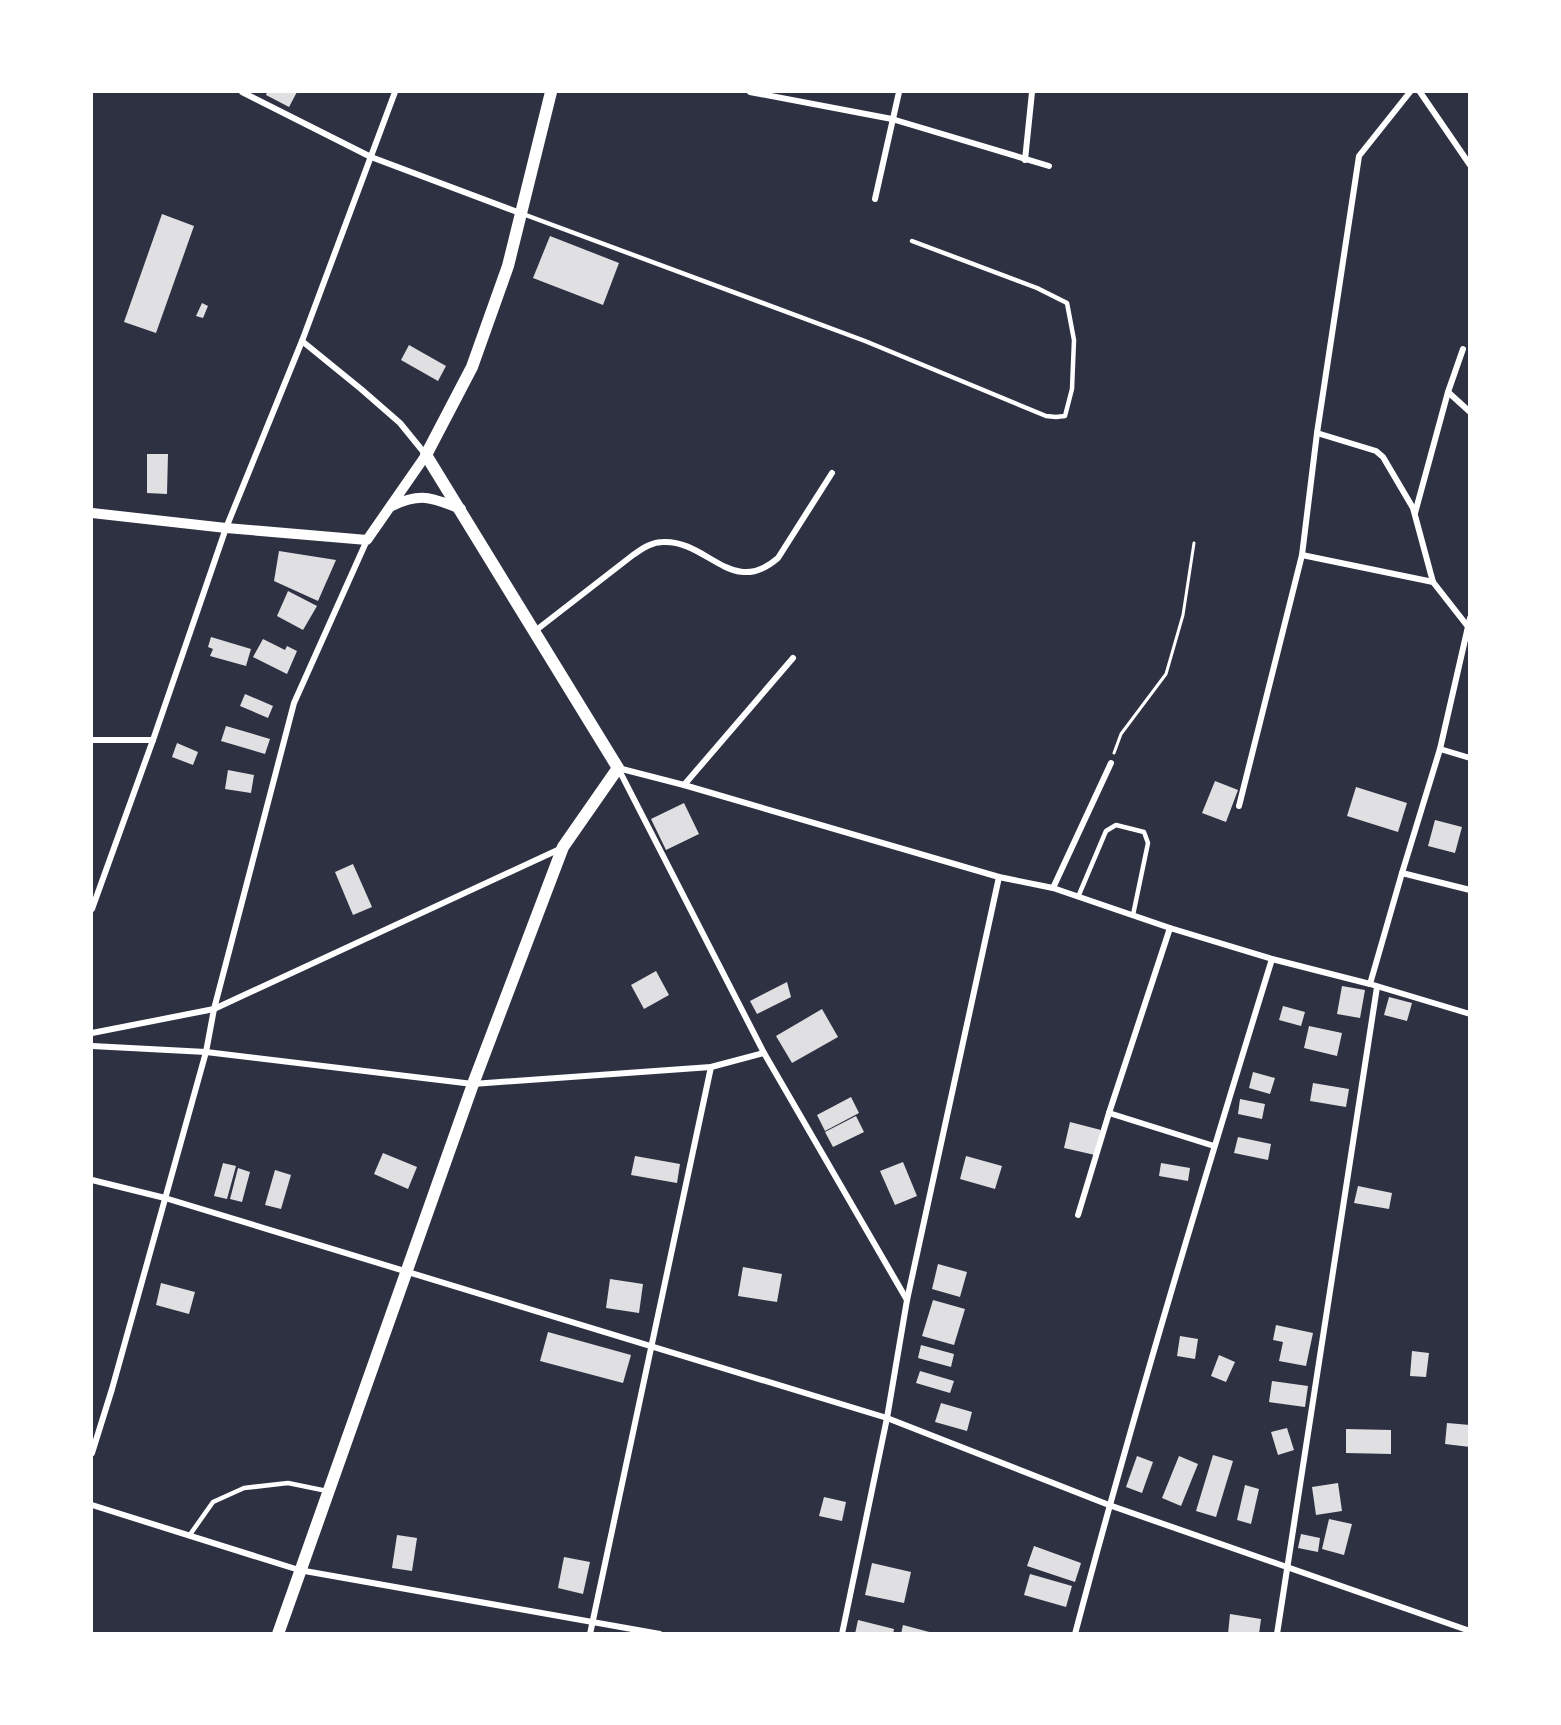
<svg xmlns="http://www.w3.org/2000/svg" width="1561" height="1725" viewBox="0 0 1561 1725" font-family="'Work Sans',sans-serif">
<rect width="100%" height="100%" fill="#2d3142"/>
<!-- building -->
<g fill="#e0e0e3">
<polygon points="267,92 297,92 289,107 266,95"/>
<polygon points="162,214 194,226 156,333 124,322"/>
<polygon points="550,236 619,263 603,305 533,278"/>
<polygon points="202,303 208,306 203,318 196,316"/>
<polygon points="409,345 446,366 438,381 401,360"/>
<polygon points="147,454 168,454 167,494 147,493"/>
<polygon points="279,551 336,560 318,601 274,581"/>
<polygon points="288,591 317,606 303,630 277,616"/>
<polygon points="211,637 251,649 246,666 210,656 213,649 208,647"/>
<polygon points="263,639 285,650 287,646 297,651 287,674 253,657"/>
<polygon points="245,694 273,706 268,718 240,706"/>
<polygon points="226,726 270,739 265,754 221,741"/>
<polygon points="177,743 198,752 193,765 172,757"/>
<polygon points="228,770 254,775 251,793 225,789"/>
<polygon points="1215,781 1238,790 1226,822 1202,813"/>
<polygon points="1356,787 1407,803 1398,832 1347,816"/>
<polygon points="684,803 699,834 666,850 651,819"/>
<polygon points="1435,820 1462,827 1455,853 1428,846"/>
<polygon points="353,864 372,907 353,915 335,872"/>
<polygon points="656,971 669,995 644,1009 631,985"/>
<polygon points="787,982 791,997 757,1014 750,1001"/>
<polygon points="1342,986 1365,990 1360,1018 1337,1014"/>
<polygon points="1389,997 1412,1003 1407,1021 1384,1015"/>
<polygon points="1283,1006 1305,1012 1301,1026 1279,1020"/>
<polygon points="822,1009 838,1037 792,1063 776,1036"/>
<polygon points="1309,1026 1342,1033 1337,1056 1304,1048"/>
<polygon points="1253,1072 1275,1078 1270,1094 1249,1088"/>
<polygon points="1313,1083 1349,1089 1346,1107 1310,1101"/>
<polygon points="851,1097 859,1113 825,1131 817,1115"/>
<polygon points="1240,1099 1265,1104 1262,1119 1238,1114"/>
<polygon points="856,1116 864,1132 833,1147 825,1132"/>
<polygon points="1070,1122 1101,1130 1095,1155 1064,1148"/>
<polygon points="1238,1137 1271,1144 1268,1160 1234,1153"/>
<polygon points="383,1153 417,1167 408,1189 374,1174"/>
<polygon points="635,1156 680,1164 677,1183 631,1175"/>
<polygon points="966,1156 1002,1166 995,1189 960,1179"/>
<polygon points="903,1162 917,1196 895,1205 880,1171"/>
<polygon points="223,1163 236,1166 227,1199 214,1196"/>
<polygon points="1161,1163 1190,1168 1188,1181 1159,1176"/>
<polygon points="238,1168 250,1172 242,1202 230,1199"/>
<polygon points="275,1170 291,1175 281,1209 265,1205"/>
<polygon points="1358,1186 1392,1193 1389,1209 1354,1203"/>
<polygon points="938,1264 967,1272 960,1297 932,1289"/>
<polygon points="743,1267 782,1274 777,1302 738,1296"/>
<polygon points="610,1279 643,1284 639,1313 606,1308"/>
<polygon points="161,1283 195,1292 189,1314 156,1305"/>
<polygon points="933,1300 965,1309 954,1345 922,1336"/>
<polygon points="1276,1325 1313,1333 1306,1366 1279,1361 1283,1342 1273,1340"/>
<polygon points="548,1332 631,1355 623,1383 540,1361"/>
<polygon points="1180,1336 1198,1339 1195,1359 1177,1356"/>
<polygon points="921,1345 954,1354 951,1367 918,1358"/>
<polygon points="1412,1351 1429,1353 1426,1377 1410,1376"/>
<polygon points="1219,1355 1235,1362 1226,1382 1211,1376"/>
<polygon points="920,1371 954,1381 950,1393 916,1383"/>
<polygon points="1272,1381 1308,1386 1305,1407 1269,1402"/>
<polygon points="941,1403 972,1412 967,1431 935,1422"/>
<polygon points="1447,1423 1470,1425 1470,1447 1445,1444"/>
<polygon points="1287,1428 1294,1450 1278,1455 1271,1432"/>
<polygon points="1346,1429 1391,1430 1391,1454 1346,1453"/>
<polygon points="1213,1455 1233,1461 1216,1517 1196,1511"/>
<polygon points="1137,1456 1153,1462 1142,1493 1126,1487"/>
<polygon points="1179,1456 1198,1464 1181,1506 1162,1498"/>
<polygon points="1338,1483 1342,1511 1316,1515 1312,1487"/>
<polygon points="1245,1485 1259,1489 1251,1524 1237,1520"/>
<polygon points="824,1497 846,1502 842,1521 819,1516"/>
<polygon points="1329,1519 1352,1524 1344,1555 1322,1549"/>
<polygon points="1301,1534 1320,1538 1318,1552 1298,1548"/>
<polygon points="397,1535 417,1538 412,1571 392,1568"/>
<polygon points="1034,1546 1081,1563 1075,1582 1027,1566"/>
<polygon points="564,1557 590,1562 583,1594 558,1588"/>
<polygon points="872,1563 911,1572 904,1603 865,1595"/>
<polygon points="1030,1574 1072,1586 1066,1607 1024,1595"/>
<polygon points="1230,1614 1261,1619 1259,1634 1228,1634"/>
<polygon points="858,1620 894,1629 893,1634 855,1634"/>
<polygon points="903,1625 933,1633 933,1634 901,1634"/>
</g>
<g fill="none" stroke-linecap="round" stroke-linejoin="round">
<!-- path -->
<polyline stroke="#fff" stroke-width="3" points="1114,753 1121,734 1166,674 1183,615 1194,543"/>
<!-- service -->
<g stroke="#fff" stroke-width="4.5">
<polyline points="523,214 865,341 1046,416 1056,417 1065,416 1072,389 1074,340 1067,303 1037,288 912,241"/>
<polyline points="1078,897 1106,831 1116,825 1144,832 1148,843 1133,915"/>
<polyline points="189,1536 213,1502 244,1488 288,1483 327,1491"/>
</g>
<!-- minor -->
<g stroke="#fff" stroke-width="6">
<polyline points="242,92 371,157 520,213"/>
<polyline points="750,92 892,119 1049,166"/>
<polyline points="1420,92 1470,165"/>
<polyline points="1025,160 1032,92"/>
<polyline points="875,199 899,92"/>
<polyline points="302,341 361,389 400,423 426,455"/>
<polyline points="1448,392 1470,412"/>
<polyline points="1317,433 1376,451 1383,457 1413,508 1433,582 1469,628"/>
<polyline points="1415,513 1448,392 1463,349"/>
<polyline points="1302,555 1433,582"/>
<path d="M535 631 633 555C642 549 651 542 663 542 708 540 732 598 778 558L832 473"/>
<polyline points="92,740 153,740"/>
<polyline points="1440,749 1470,758"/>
<polyline points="618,768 684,785 999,877 1053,888 1170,928 1272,959 1370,984 1470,1014"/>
<polyline points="618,768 764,1053 907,1300"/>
<polyline points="684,785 793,658"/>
<polyline points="1239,806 1302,555 1317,433 1359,156 1410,92"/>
<polyline points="1402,873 1470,890"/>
<polyline points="1053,888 1111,763"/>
<polyline points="92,909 153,740 226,528 302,341 395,92"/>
<polyline points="1370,984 1402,873 1440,749 1470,618"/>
<polyline points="92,1033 214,1009 562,848"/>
<polyline points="92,1046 206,1052 473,1084 711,1067 764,1053"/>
<polyline points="1109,1113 1214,1146"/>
<polyline points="92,1180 165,1198 887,1418 1109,1505 1470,1631"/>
<polyline points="1078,1215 1109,1113 1170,928"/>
<polyline points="92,1453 112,1389 206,1052 214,1009 294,703 367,540"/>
<polyline points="92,1505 299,1570 660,1634"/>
<polyline points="590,1634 711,1067"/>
<polyline points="842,1634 887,1418 907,1300 999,877"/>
<path d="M1075 1634C1135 1407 1203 1183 1272 959"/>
<polyline points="1277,1634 1377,987"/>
</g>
<!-- tertiary -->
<g stroke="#fff" stroke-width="10">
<path d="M392 506C421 492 433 498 461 509"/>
<polyline points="92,513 226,528 367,540 426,455"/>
</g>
<!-- secondary -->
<polyline stroke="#fff" stroke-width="12" points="278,1634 473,1084 563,847 618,768 426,455 472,367 508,266 551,92"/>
</g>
<!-- border -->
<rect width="1561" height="1725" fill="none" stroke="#ffffff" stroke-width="186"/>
</svg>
